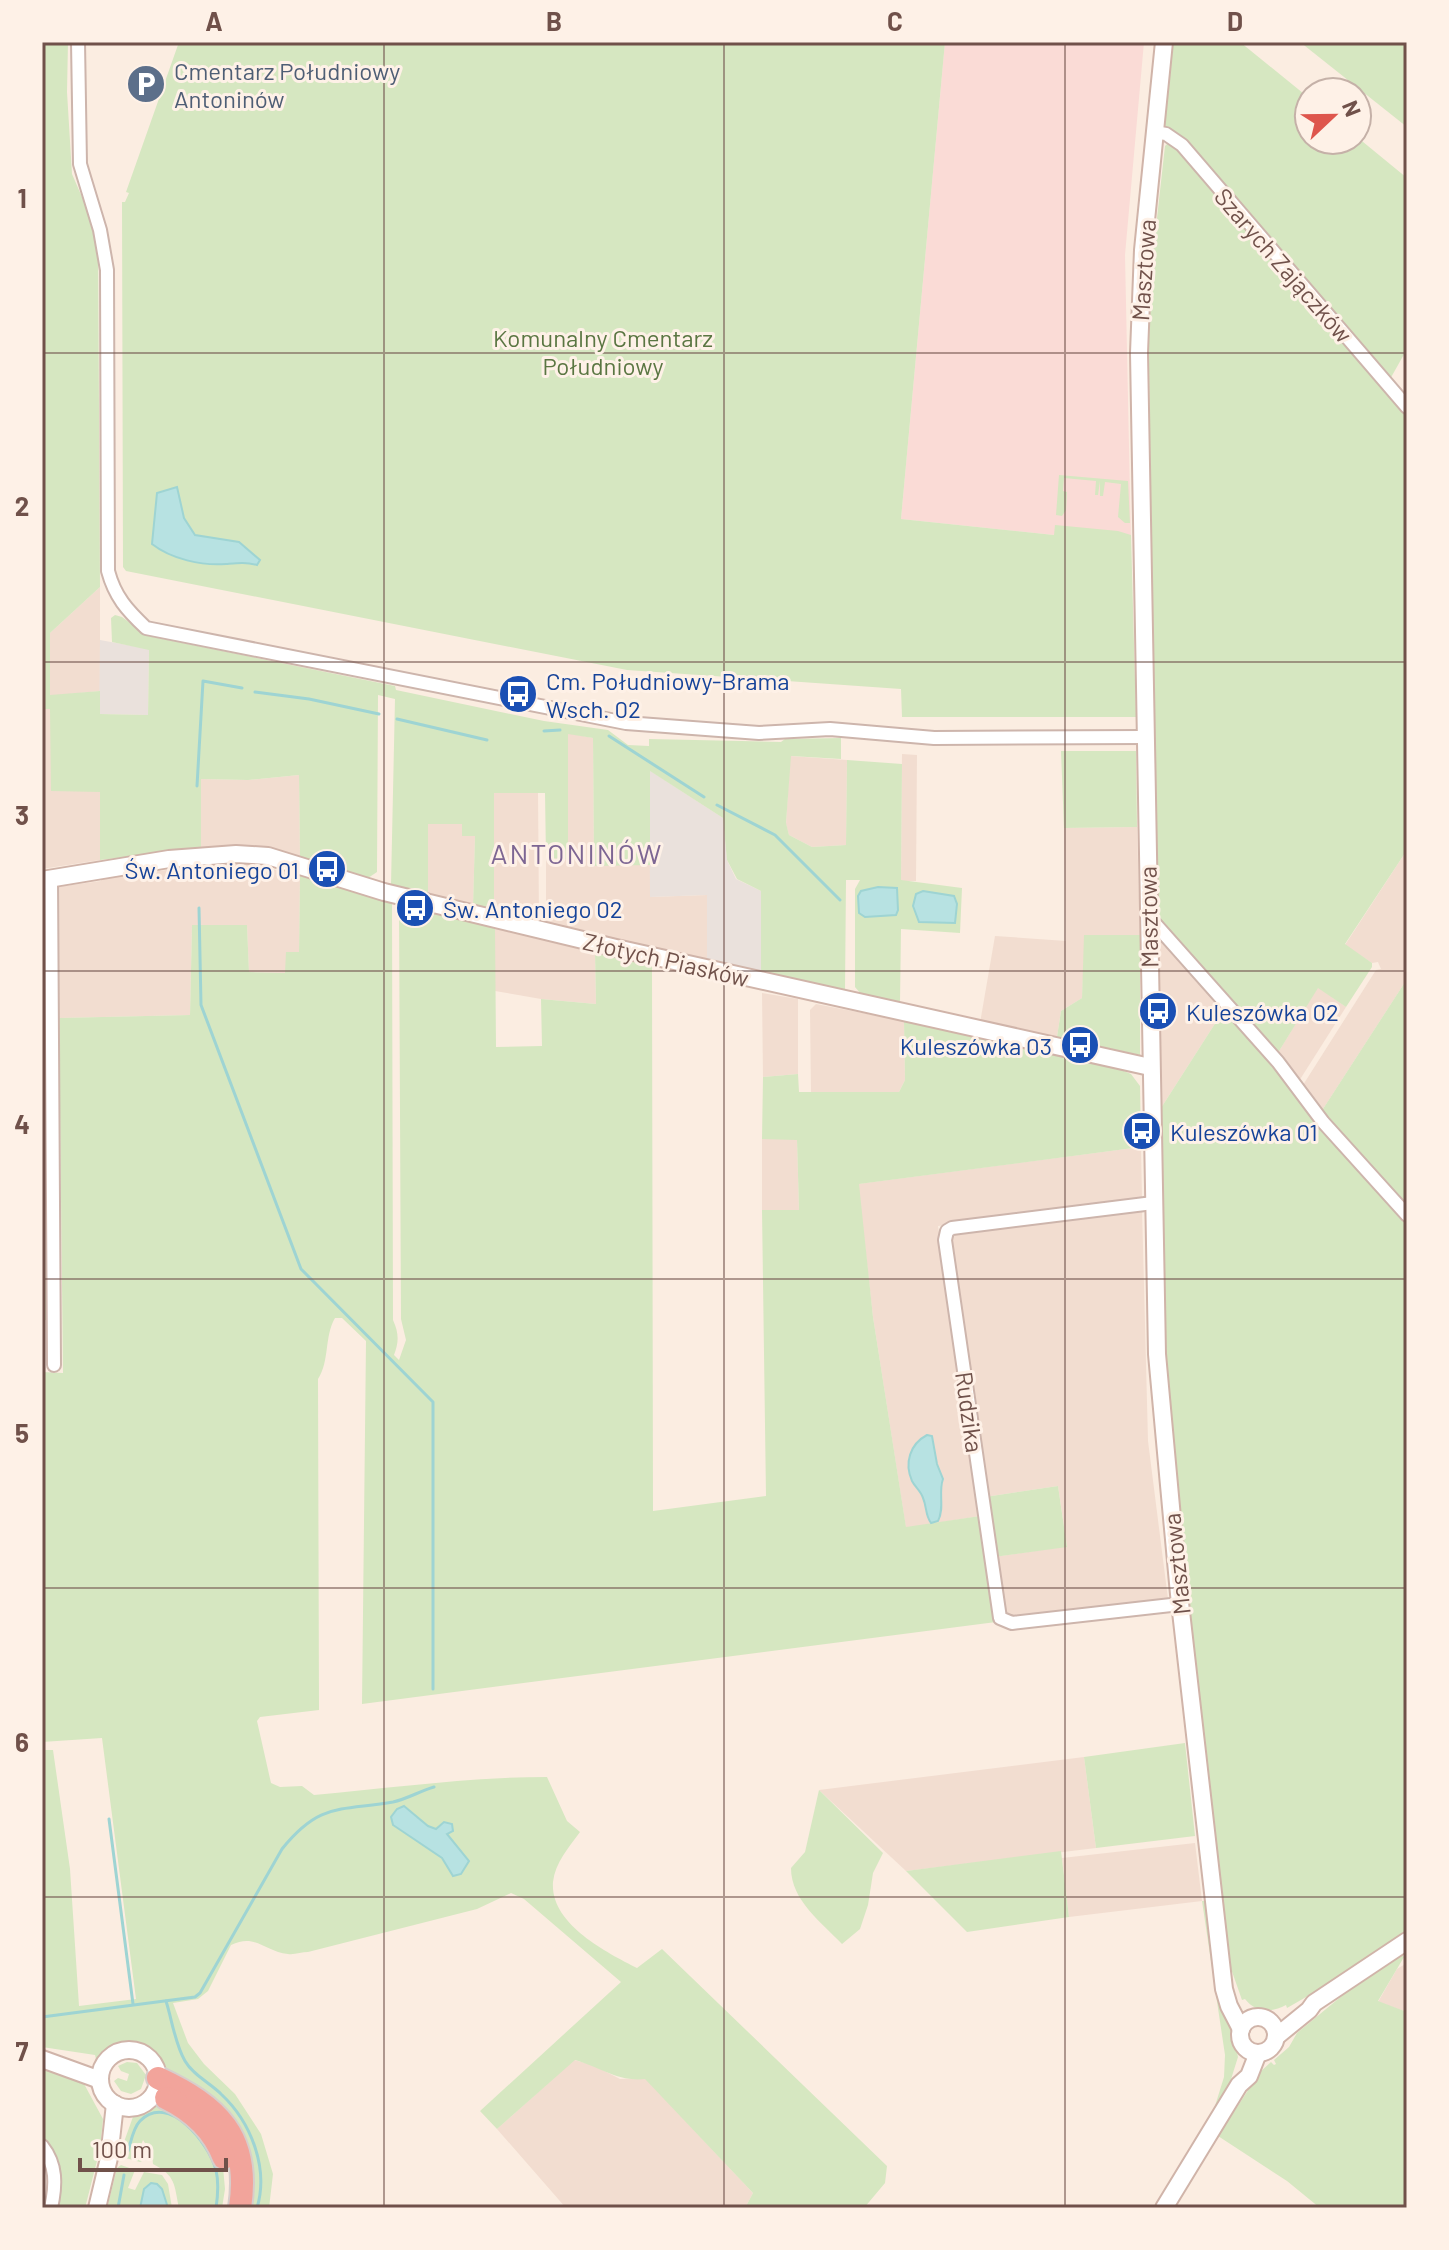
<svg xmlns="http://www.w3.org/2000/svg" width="1449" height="2250" viewBox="0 0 1449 2250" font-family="Barlow,sans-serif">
<rect width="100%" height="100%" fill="#fbede1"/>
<!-- residential -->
<g fill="#f2ddd0">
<polygon points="100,587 100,691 50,696 50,633"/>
<polygon points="50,708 100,792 100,860 42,869 42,709"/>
<polygon points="568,733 593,738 594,865 650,865 650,897 707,895 707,962 546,922 546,858 568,859"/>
<polygon points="902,754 917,755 916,881 901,881"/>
<polygon points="790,756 847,760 846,845 812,847 789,835 786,824"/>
<polygon points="299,775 300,857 247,846 201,848 200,779 248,780"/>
<polygon points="538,792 539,921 494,912 494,793"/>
<polygon points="428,823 462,824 475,836 473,906 428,895"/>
<polygon points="1137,827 1140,935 1085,936 1082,998 1061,1011 1057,1037 980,1023 995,936 1066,941 1064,828"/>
<polygon points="1407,850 1407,979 1321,1112 1303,1090 1303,1085 1376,970 1381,969 1378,962 1372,963 1345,945"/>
<polygon points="240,861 300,876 299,953 285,973 249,972 247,925 192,925 190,1015 59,1018 57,887 101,881 102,878"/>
<polygon points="495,927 595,953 596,1004 541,999 495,991"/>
<polygon points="1158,934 1225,1008 1161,1108"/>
<polygon points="1318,987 1346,1007 1299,1081 1276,1056"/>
<polygon points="762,993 798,999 798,1074 763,1077"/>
<polygon points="816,1004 904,1021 905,1080 899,1092 811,1092 810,1010"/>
<polygon points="762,1139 797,1139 799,1211 762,1210"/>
<polygon points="1141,1147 1142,1199 938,1226 980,1516 906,1528 873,1317 858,1184"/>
<polygon points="1142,1208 1148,1441 1168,1599 1011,1617 1003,1612 994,1557 1067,1546 1058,1486 985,1497 949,1239 956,1233"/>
<polygon points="1084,1757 1096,1848 906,1871 819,1790"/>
<polygon points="1195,1843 1202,1901 1069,1917 1062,1858"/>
<polygon points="1407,1963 1407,2012 1378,2002 1397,1969"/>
<polygon points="574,2060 593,2065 620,2079 645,2078 753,2193 745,2208 566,2208 497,2129"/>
</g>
<!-- commercial -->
<polygon fill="#fadbd6" points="945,42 1144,42 1125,255 1131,543 901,519"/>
<!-- industrial -->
<g fill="#eae1dc">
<polygon points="100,640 149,649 148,715 99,714"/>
<polygon points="649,770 723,818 727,860 736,879 761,891 761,972 707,962 707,895 650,897"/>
</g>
<!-- green -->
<g fill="#d6e7c1">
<polygon points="42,42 68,42 67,92 72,174 98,234 100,587 50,633 50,695 100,691 100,714 148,715 149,650 112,642 111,618 115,615 122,617 148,636 395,686 396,690 544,721 608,730 628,745 649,746 649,739 781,742 785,739 841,738 841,759 791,756 786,823 789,835 812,847 846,845 847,760 902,764 901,880 962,888 960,933 901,929 900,1003 861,994 855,987 855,889 860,880 846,880 845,990 761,972 761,891 737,879 727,860 723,818 650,771 650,865 594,866 593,738 568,734 568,859 546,858 545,793 494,793 494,912 473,906 475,836 462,836 462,824 428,824 428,895 391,885 395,699 378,695 377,872 368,878 300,857 299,775 248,780 201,779 201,848 100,860 100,792 51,791 50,709 42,709"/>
<polygon points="179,42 945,42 901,519 1054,535 1055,525 1118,531 1131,535 1136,717 902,717 901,689 627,670 126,571 123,567 122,202 125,202 129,193 126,192"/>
<polygon points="1171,42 1240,42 1309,98 1309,140 1357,140 1357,137 1407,178 1407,349 1389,381 1166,130 1163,124"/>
<polygon points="1300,42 1407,42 1407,127"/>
<polygon points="1168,143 1180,149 1407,413 1407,850 1345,944 1372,963 1372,967 1346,1007 1318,988 1276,1056 1157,921 1148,299 1165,146"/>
<polygon points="1059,475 1128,481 1130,523 1125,523 1118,517 1121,484 1105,482 1103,496 1100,496 1100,481 1098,495 1095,495 1096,481 1064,478 1063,491 1067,492 1066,510 1062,516 1056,515"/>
<polygon points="1061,751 1136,751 1137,827 1064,828"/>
<path d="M300 876 392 902 393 1320C399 1333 399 1342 394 1355L399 1360 406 1340 401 1319 399 906 495 927 496 1047 542 1046 541 999 596 1004 595 953 652 966 653 1511 766 1496 762 1210H799L797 1140 762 1139 763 1077 798 1074 799 1092H899L905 1080 904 1021 1119 1069 1131 1074 1140 1086 1141 1147 859 1184 873 1317 906 1527 980 1516 996 1622 362 1704 366 1341 342 1318H335C324 1337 330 1360 318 1379L319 1710 260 1717 257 1721 271 1783 280 1787 302 1786 314 1795C392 1788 469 1777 547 1777L567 1821 580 1832C569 1847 555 1863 553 1882 550 1924 606 1952 637 1968L662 1949 887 2166 885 2183 864 2208H745L753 2193 645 2079C618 2082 600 2067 575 2060L497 2129 480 2111 621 1982 524 1899 511 1893 477 1909 308 1952C302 1952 294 1955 288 1954 265 1952 256 1933 231 1945L208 1991 198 1999 173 2003 188 2043 204 2064 235 2094 261 2134 273 2174 269 2208H248L227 2113 214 2099 168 2071 152 2051 138 2044H125L113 2049 103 2058 96 2059 95 2055 42 2047V1750H53L70 1869 79 2006 136 1999 102 1738 42 1742V1372L63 1373 59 1018 190 1015 192 925H247L249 972 285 973 286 952H299Z"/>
<polygon points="1084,935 1140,935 1140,1055 1057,1037 1061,1011 1082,998"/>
<polygon points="1407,979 1407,1208 1321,1112"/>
<path d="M1225 1008 1320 1126 1407 1219V1933C1367 1957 1328 1985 1287 2008L1286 2005C1271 2013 1256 2013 1245 1999L1242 2000 1229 1963 1166 1407 1161 1108Z"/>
<polygon points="42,1102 44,1102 46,1320 42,1320"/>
<polygon points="1058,1486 1067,1547 994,1557 985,1497"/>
<polygon points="1185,1743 1195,1836 1096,1848 1084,1757"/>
<path d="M819 1790 883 1853 873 1873 868 1905 860 1929 842 1944C821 1922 791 1900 791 1868L805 1852Z"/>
<polygon points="1061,1851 1069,1917 967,1932 906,1871"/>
<polygon points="1202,1901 1206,1901 1219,1999 1232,2030 1238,2057 1227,2092 1211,2119 1224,2077 1225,2055"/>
<polygon points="1402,1955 1404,1957 1378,2001 1407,2012 1407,2208 1320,2208 1287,2181 1218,2136 1260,2072 1271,2062 1274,2065 1276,2064 1274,2060 1289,2047 1297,2033 1349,1990"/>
<polygon points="127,2062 137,2063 146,2075 141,2089 131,2094 121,2091 114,2081 118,2078 127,2081 129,2074 121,2071 118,2066"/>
<polygon points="42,2066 83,2082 103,2119 100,2149 85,2208 56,2208 61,2184 60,2172 42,2138"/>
<path d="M158 2102 190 2116 223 2167 225 2189 222 2208H179C174 2184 176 2176 153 2164L152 2154 143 2140 140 2148 145 2155 144 2160 140 2162 122 2157 120 2153 134 2114Z"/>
<polygon points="121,2165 135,2170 128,2188 135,2190 144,2172 162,2175 168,2184 172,2208 168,2208 162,2189 157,2184 144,2189 140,2208 107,2208 117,2168"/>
</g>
<!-- water -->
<g fill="#b7e2e2" stroke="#9ed4d3" stroke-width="2">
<path d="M177 487 184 518 195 535 239 542 260 560 257 565C245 562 238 563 226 564 202 566 171 559 152 544L157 493Z"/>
<polygon points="878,887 897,888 898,910 896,915 865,917 859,913 858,896 861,891"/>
<polygon points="923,891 954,896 957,904 955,923 919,922 913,906 916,894"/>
<path d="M927 1435 932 1436 937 1464 943 1479C938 1492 945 1508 938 1521L931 1523C925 1515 927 1507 923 1498 921 1491 915 1487 912 1481 904 1463 910 1444 927 1435Z"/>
<polygon points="404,1806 428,1826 436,1829 444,1822 452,1824 453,1831 447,1834 469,1861 461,1874 453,1876 442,1858 393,1825 391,1817 397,1809"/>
<polygon points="151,2183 157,2184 162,2189 168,2208 140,2208 144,2189"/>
</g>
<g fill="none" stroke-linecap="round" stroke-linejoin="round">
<!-- stream -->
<g stroke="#9ed4d3" stroke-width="3">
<polyline points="255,692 309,699 379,714"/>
<polyline points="397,719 487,740"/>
<polyline points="544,731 560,730"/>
<polyline points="609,736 704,797"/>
<polyline points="197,786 203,681 242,688"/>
<polyline points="717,805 775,835 840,900"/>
<polyline points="199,908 201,1005 301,1269 433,1402 433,1689"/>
<polyline points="109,1819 133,2004"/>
<path d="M166 2001C172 2020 175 2044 185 2061 193 2075 210 2083 221 2094 251 2122 269 2168 257 2208"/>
<path d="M42 2017 195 1997 200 1993 282 1849C320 1802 340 1811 393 1802 407 1799 420 1791 434 1787"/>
<path d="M128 2151C131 2142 133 2128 140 2121 169 2092 209 2143 216 2170 219 2183 218 2195 216 2208"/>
<polyline points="118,2208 124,2175"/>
</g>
<defs>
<g id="street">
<path d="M78 42 80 164 100 230 107 270 108 571C115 597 127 610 146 628L626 723 759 733 830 729 934 738 1145 737"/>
<polyline points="1155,132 1166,134 1182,145 1407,407"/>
<polyline points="51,879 54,1365"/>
<polyline points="1149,917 1278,1062 1323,1122 1407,1215"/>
<polyline points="1153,1203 952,1228 947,1231 945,1240 1000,1618 1012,1623 1180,1604"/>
<path d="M42 2146C57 2165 56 2185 51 2208"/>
</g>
<g id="secondary">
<polyline points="1164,42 1143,250 1139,353 1157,1354 1179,1594 1224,1989 1229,2006 1241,2029"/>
<polyline points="42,880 169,859 236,854 268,856 384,892 616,948 1150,1067"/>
<circle cx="1258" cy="2035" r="18"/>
<polyline points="1277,2036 1309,2010 1314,2003 1407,1941"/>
<circle cx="129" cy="2079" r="29"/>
<polyline points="42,2059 100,2080"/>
<polyline points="97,2208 109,2158 115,2104"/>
<polyline points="1164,2208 1239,2085 1249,2076 1258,2053"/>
</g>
<g id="highway">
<path d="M158 2078C218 2106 251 2136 240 2208"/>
<path d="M166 2098C193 2111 213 2129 224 2158"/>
</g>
</defs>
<!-- street casing -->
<use href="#street" stroke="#cdb5ac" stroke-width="16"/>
<!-- secondary casing -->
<use href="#secondary" stroke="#d0b4a9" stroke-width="20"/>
<!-- highway casing -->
<use href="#highway" stroke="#d7cecc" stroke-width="26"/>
<!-- street -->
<use href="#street" stroke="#fff" stroke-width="12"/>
<!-- secondary -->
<use href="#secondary" stroke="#fff" stroke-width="16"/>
<!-- highway -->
<use href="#highway" stroke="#f2a49b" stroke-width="22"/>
</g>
<!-- grid -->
<path fill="none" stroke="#70514a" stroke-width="2" stroke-opacity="0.55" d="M384 42V2208M724 42V2208M1065 42V2208M42 353H1407M42 662H1407M42 971H1407M42 1279H1407M42 1588H1407M42 1897H1407"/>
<!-- icons -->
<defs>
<symbol id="parking-disc" viewBox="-11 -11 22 22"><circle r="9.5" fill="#5c6f8a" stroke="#fef1e7"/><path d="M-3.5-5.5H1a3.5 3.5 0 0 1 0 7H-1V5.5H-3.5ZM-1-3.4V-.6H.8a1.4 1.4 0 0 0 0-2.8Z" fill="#fff"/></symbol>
<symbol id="bus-disc" viewBox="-11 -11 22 22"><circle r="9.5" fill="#1a4fb4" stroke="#fef1e7"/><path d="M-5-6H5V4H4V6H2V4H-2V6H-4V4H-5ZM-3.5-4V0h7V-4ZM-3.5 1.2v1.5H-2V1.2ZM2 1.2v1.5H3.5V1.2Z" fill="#fff"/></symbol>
</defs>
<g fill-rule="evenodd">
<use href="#parking-disc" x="124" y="62" width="44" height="44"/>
<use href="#bus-disc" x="496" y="672" width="44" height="44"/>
<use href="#bus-disc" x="305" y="847" width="44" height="44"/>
<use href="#bus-disc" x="393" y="886" width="44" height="44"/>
<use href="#bus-disc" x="1136" y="989" width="44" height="44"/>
<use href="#bus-disc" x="1058" y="1023" width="44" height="44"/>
<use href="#bus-disc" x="1120" y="1109" width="44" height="44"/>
</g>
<g text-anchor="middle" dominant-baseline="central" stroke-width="6" stroke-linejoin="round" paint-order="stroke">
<!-- service labels -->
<g font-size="24" fill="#4e5e75" stroke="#fef1e7" text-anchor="start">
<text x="174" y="70">Cmentarz Południowy<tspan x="174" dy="28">Antoninów</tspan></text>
</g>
<!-- street labels -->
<g font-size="24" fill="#70514a" stroke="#fef1e7">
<text transform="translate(1284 265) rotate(49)">Szarych Zajączków</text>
<text transform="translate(1143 270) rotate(-86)">Masztowa</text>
<text transform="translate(1148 917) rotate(-91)">Masztowa</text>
<text transform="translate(666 959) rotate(13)">Złotych Piasków</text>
<text transform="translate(970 1412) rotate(82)">Rudzika</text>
<text transform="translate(1176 1564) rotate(-96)">Masztowa</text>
</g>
<!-- park labels -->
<g font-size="24" fill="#5a7642" stroke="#fef1e7">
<text x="603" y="337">Komunalny Cmentarz<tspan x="603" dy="28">Południowy</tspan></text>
</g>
<!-- transit labels -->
<g font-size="24" fill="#164399" stroke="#fef1e7" text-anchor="start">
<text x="546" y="680">Cm. Południowy-Brama<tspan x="546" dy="28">Wsch. 02</tspan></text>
<text x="299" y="869" text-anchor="end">Św. Antoniego 01</text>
<text x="443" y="908">Św. Antoniego 02</text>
<text x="1186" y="1011">Kuleszówka 02</text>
<text x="1052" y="1045" text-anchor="end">Kuleszówka 03</text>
<text x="1170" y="1131">Kuleszówka 01</text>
</g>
<!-- quarter labels -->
<g font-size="28" letter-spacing="2" fill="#7d6693" stroke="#fef1e7">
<text x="577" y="853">ANTONINÓW</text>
</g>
</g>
<!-- border -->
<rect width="1449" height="2250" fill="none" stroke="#fef1e7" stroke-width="88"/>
<!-- north arrow -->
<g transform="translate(1333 116) rotate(68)"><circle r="38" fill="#fef1e7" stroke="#c5b1a8" stroke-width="2"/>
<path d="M0-6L14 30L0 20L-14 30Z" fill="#de564d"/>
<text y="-12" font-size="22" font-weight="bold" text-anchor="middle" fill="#70514a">N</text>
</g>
<!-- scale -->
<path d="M80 2158v12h146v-12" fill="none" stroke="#70514a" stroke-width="4"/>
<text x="92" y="2158" font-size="24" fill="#70514a" stroke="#fef1e7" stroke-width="6" paint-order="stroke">100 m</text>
<rect x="44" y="44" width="1361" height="2162" fill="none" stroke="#70514a" stroke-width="3"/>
<g font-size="26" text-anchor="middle" font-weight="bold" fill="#70514a">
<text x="214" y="31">A</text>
<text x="554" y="31">B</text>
<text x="895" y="31">C</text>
<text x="1235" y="31">D</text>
<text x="22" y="208">1</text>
<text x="22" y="516">2</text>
<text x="22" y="825">3</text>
<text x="22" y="1134">4</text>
<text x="22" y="1443">5</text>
<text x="22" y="1752">6</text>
<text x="22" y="2061">7</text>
</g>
</svg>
